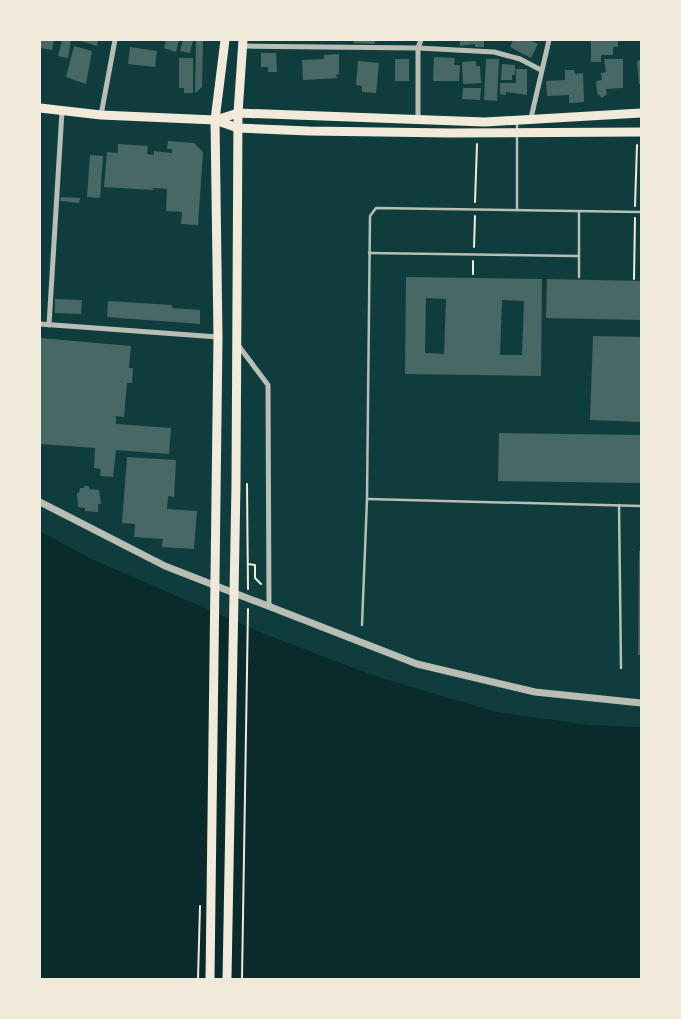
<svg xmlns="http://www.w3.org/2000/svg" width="681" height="1019" viewBox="0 0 681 1019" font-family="Roboto,sans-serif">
<rect width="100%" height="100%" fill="#0f3d3e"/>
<!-- water -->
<polygon fill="#0a2a2b" points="40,531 89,558 267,635 375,676 496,712 589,725 641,727 641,979 40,979"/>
<!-- building -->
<g fill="#486865" fill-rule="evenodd">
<polygon points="40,40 54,40 52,50 40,48"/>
<polygon points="62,40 71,40 68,58 58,56"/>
<polygon points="78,40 98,40 97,46"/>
<polygon points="166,40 179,40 176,52 164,48"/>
<polygon points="183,40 193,40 190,53 180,51"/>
<polygon points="196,40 203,40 202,87 195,93"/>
<polygon points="354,40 375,40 375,44 354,43"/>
<polygon points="460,40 484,40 484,47 475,47 475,44 460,46"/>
<polygon points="513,40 529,40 538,44 531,58 510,47"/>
<polygon points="591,40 618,40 618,47 613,47 613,55 601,55 601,62 591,62"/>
<polygon points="74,46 92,51 86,84 66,77"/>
<polygon points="130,47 157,51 155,67 128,64"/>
<polygon points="261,53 276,53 277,72 268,72 268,67 261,67"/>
<polygon points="339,54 339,74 336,75 337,78 303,80 302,60 324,59 324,55"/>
<polygon points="434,57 455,58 454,65 460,65 459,81 433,81"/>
<polygon points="179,58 193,58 193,93 184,93 184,88 179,88"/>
<rect x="395" y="59" width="14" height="22"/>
<polygon points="486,59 499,59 497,101 484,100"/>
<polygon points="604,59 623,59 623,88 606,89 607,94 602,98 597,93 596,81 602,80 601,73 606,72"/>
<polygon points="641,60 641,84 639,84 637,61"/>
<polygon points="358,61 379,63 376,93 362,92 362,86 356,85"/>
<polygon points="476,61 476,66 480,66 481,83 463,84 462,62"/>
<polygon points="502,64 515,65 515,75 512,75 512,80 501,80"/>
<polygon points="516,69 527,69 527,95 506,92 506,95 500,94 500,83 516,83"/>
<polygon points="565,70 574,70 575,74 583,73 584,102 569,103 569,95 547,96 546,81 565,80"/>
<polygon points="463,88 481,88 480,100 462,99"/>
<polygon points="168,141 194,143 203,152 198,225 181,224 182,212 166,211 167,189 153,188 153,190 104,187 107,152 118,153 118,144 148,146 147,154 154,155 154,151 172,153 172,149 167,149"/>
<polygon points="90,155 103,156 100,198 87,197"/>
<polygon points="61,197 80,198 79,203 60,201"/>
<path d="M406 277 542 279 541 376 405 374ZM426 298 446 299 444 354 425 353ZM502 300 524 301 522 355H500Z"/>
<polygon points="547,279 641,281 641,320 546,318"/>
<polygon points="55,299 82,300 81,314 55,313"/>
<polygon points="108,301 172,305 172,308 200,310 200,324 107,317"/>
<polygon points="593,336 641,337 641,422 590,420"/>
<polygon points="40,338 131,346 129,368 133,368 132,383 127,383 124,417 116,416 116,424 171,428 169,454 116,450 113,477 100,476 101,469 94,468 95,448 40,444"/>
<polygon points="499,433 641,435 641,483 498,481"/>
<polygon points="127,457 176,460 174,497 168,496 167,509 197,511 194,549 162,547 163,539 134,537 135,524 122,523"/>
<polygon points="84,486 89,486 89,489 99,490 101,504 98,504 98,512 85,511 85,508 78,507 77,493 79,493 80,488 84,488"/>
<polygon points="639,551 641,551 641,655 638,655"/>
</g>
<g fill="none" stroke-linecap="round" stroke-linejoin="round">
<!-- path -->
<g stroke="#f1e9da" stroke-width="2">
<polyline points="475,202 477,144"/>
<polyline points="635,206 637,145"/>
<polyline points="474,247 475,216"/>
<polyline points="473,274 473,261"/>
<polyline points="634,279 635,218"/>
<polyline points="247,484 248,589"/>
<polyline points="248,564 255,565 255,578 261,584"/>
<polyline points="198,979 200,906"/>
<polyline points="242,979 248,609"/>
</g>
<!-- service -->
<g stroke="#b8beb3" stroke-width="2.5">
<polyline points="517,210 517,121"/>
<polyline points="579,212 579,277"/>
<polyline points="369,253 578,256"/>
<polyline points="368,499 641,506"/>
<polyline points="619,505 621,668"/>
<polyline points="362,625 367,499 370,216 376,208 641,212"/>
</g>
<!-- minor -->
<g stroke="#b8beb3" stroke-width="5">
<polyline points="242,46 418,48 494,52 520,59 541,70"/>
<polyline points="101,115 115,40"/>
<polyline points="531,118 549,40"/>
<polyline points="418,121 418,48 421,40"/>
<polyline points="40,324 218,337"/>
<polyline points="49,325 62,111"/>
<polyline points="238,345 268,385 269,607"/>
</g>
<!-- tertiary -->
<polyline stroke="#b8beb3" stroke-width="7" points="40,502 165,566 417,664 535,692 641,703"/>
<!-- primary -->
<g stroke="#f1e9da" stroke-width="9">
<polyline points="40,108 101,115 215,120 225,40"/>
<polyline points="238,113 243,40"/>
</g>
<!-- trunk -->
<g stroke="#f1e9da" stroke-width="9">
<polyline points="215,120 238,128 309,131 451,133 641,132"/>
<polyline points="216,120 238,113 485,122 641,113"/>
<polyline points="210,979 218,337 215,120"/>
<polyline points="227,979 236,485 238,113"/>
</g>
</g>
<!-- border -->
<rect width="681" height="1019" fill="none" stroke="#f1e9da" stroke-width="82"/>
</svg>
